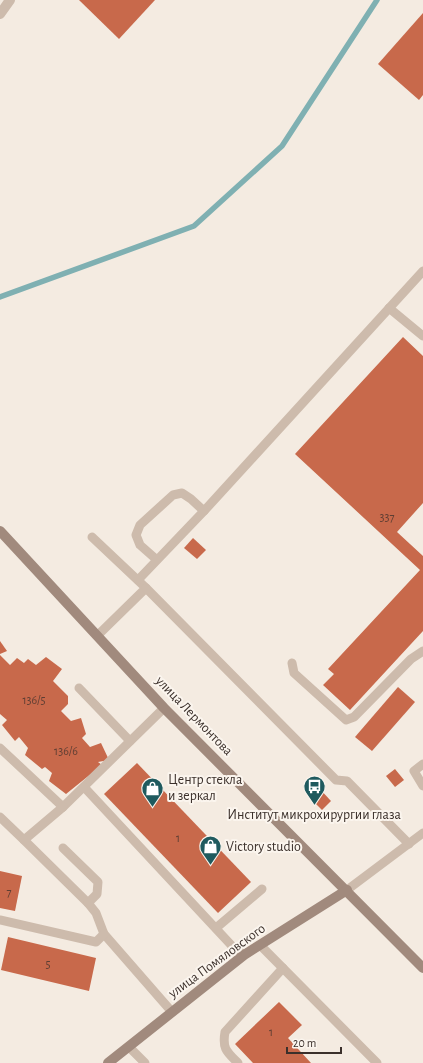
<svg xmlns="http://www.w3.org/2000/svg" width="423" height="1063" viewBox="0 0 423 1063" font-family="'Alegreya Sans',sans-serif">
<rect width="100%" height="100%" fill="#f4ebe1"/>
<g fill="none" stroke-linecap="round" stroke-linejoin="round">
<!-- stream -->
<polyline stroke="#7fb0b2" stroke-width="5.5" points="0,297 194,226 282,146 377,0"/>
</g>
<!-- building -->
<g fill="#c8694b">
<polygon points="79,0 155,0 119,39"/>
<polygon points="423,13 423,95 419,100 378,64"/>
<polygon points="403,337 423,356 423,503 397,532 423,556 423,631 350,710 323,685 334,674 328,669 420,570 295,454"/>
<polygon points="193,538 206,550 197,559 184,548"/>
<polygon points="0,641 7,651 0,654"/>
<polygon points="0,655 10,665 17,658 24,663 28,659 36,665 46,657 62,669 53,681 68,696 68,704 61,711 71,721 81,718 86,734 82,738 90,747 101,743 109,760 98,762 102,765 66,794 49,781 52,773 45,767 42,769 25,755 28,748 19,737 15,741 2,725 7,720 0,714"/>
<polygon points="398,687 415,702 372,751 355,737"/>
<polygon points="137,763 251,882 218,913 104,794"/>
<polygon points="395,769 404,780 395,787 386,776"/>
<polygon points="318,787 331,801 322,810 308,796"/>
<polygon points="0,871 22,876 15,911 0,908"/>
<polygon points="8,937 96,958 89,991 1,970"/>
<polygon points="279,1002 302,1025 288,1038 311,1063 253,1063 235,1044"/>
</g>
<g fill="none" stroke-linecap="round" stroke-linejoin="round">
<!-- lane -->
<g stroke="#cdbbac" stroke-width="9">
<polyline points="389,308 423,336"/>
<polyline points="204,511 423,271"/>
<polyline points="92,537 146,588 98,635"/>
<polyline points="138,580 204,511 191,499 182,493 173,495 140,525 136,535 140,545 157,560"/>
<polyline points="146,588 336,780 347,781 409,844"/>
<polyline points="292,663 294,673 346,720 354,717 411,659 423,651"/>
<polyline points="79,688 130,741"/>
<polyline points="0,748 63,807 164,708"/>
<polyline points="423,764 414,771 423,786"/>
<polyline points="84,787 233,947 244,955"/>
<polyline points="0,817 24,840 63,807"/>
<polyline points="24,840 88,903 97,894 98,882 63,848"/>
<polyline points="347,890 423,833"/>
<polyline points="88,903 96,913 104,934 172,1012"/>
<polyline points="0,920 96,942 104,934"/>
<polyline points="216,928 262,889"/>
<polyline points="260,945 377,1063"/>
<polyline points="129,1047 145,1063"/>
<path d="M238 1063C227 1052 222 1049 225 1032L283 968"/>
</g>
<!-- street -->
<polyline stroke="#cdbbac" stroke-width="10" points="0,14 10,0"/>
<!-- secondary -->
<g stroke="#a18a7d" stroke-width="10">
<polyline points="0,531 164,708 423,968"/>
<polyline points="108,1063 244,955 347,890"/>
</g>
</g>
<!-- icons -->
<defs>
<symbol id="bus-pin" viewBox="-11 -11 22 30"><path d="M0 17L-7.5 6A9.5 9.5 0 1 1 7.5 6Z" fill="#1f5a5e" stroke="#fbf5ee"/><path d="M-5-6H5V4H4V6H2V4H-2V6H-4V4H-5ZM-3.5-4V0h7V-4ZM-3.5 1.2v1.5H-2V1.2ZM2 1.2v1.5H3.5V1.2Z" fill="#fff"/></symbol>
<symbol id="shop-pin" viewBox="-11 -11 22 30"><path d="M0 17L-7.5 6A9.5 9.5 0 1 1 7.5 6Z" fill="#1f5a5e" stroke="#fbf5ee"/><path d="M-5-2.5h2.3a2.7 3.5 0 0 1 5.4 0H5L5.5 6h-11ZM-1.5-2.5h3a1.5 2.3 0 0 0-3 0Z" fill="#fff"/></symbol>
</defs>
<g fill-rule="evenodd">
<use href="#bus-pin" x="302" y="774" width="25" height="34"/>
<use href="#shop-pin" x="140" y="776" width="25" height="34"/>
<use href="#shop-pin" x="198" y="834" width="25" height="34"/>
</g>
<g text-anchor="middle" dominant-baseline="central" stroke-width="4" stroke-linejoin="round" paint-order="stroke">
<!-- number labels -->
<g font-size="12" fill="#5e3e33">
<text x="387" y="517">337</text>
<text x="34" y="700">136/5</text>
<text x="66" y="751">136/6</text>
<text x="178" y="838">1</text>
<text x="9" y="892">7</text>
<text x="48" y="964">5</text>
<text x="271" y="1032">1</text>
</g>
<!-- street labels -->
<g font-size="14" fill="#3b302b" stroke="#fbf5ee">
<text transform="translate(194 716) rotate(46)">улица Лермонтова</text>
<text transform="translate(217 961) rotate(-36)">улица Помяловского</text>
</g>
<!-- poi labels -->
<g font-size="14" fill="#3b302b" stroke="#fbf5ee" text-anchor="start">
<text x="168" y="780">Центр стекла<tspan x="168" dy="16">и зеркал</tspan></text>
<text x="314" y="815" text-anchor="middle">Институт микрохирургии глаза</text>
<text x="226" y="847">Victory studio</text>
</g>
</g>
<!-- scale -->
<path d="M287 1047v6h54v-6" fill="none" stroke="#3b302b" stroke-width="2"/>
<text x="293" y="1047" font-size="12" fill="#3b302b" stroke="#fbf5ee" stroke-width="3" paint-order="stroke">20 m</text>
</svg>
